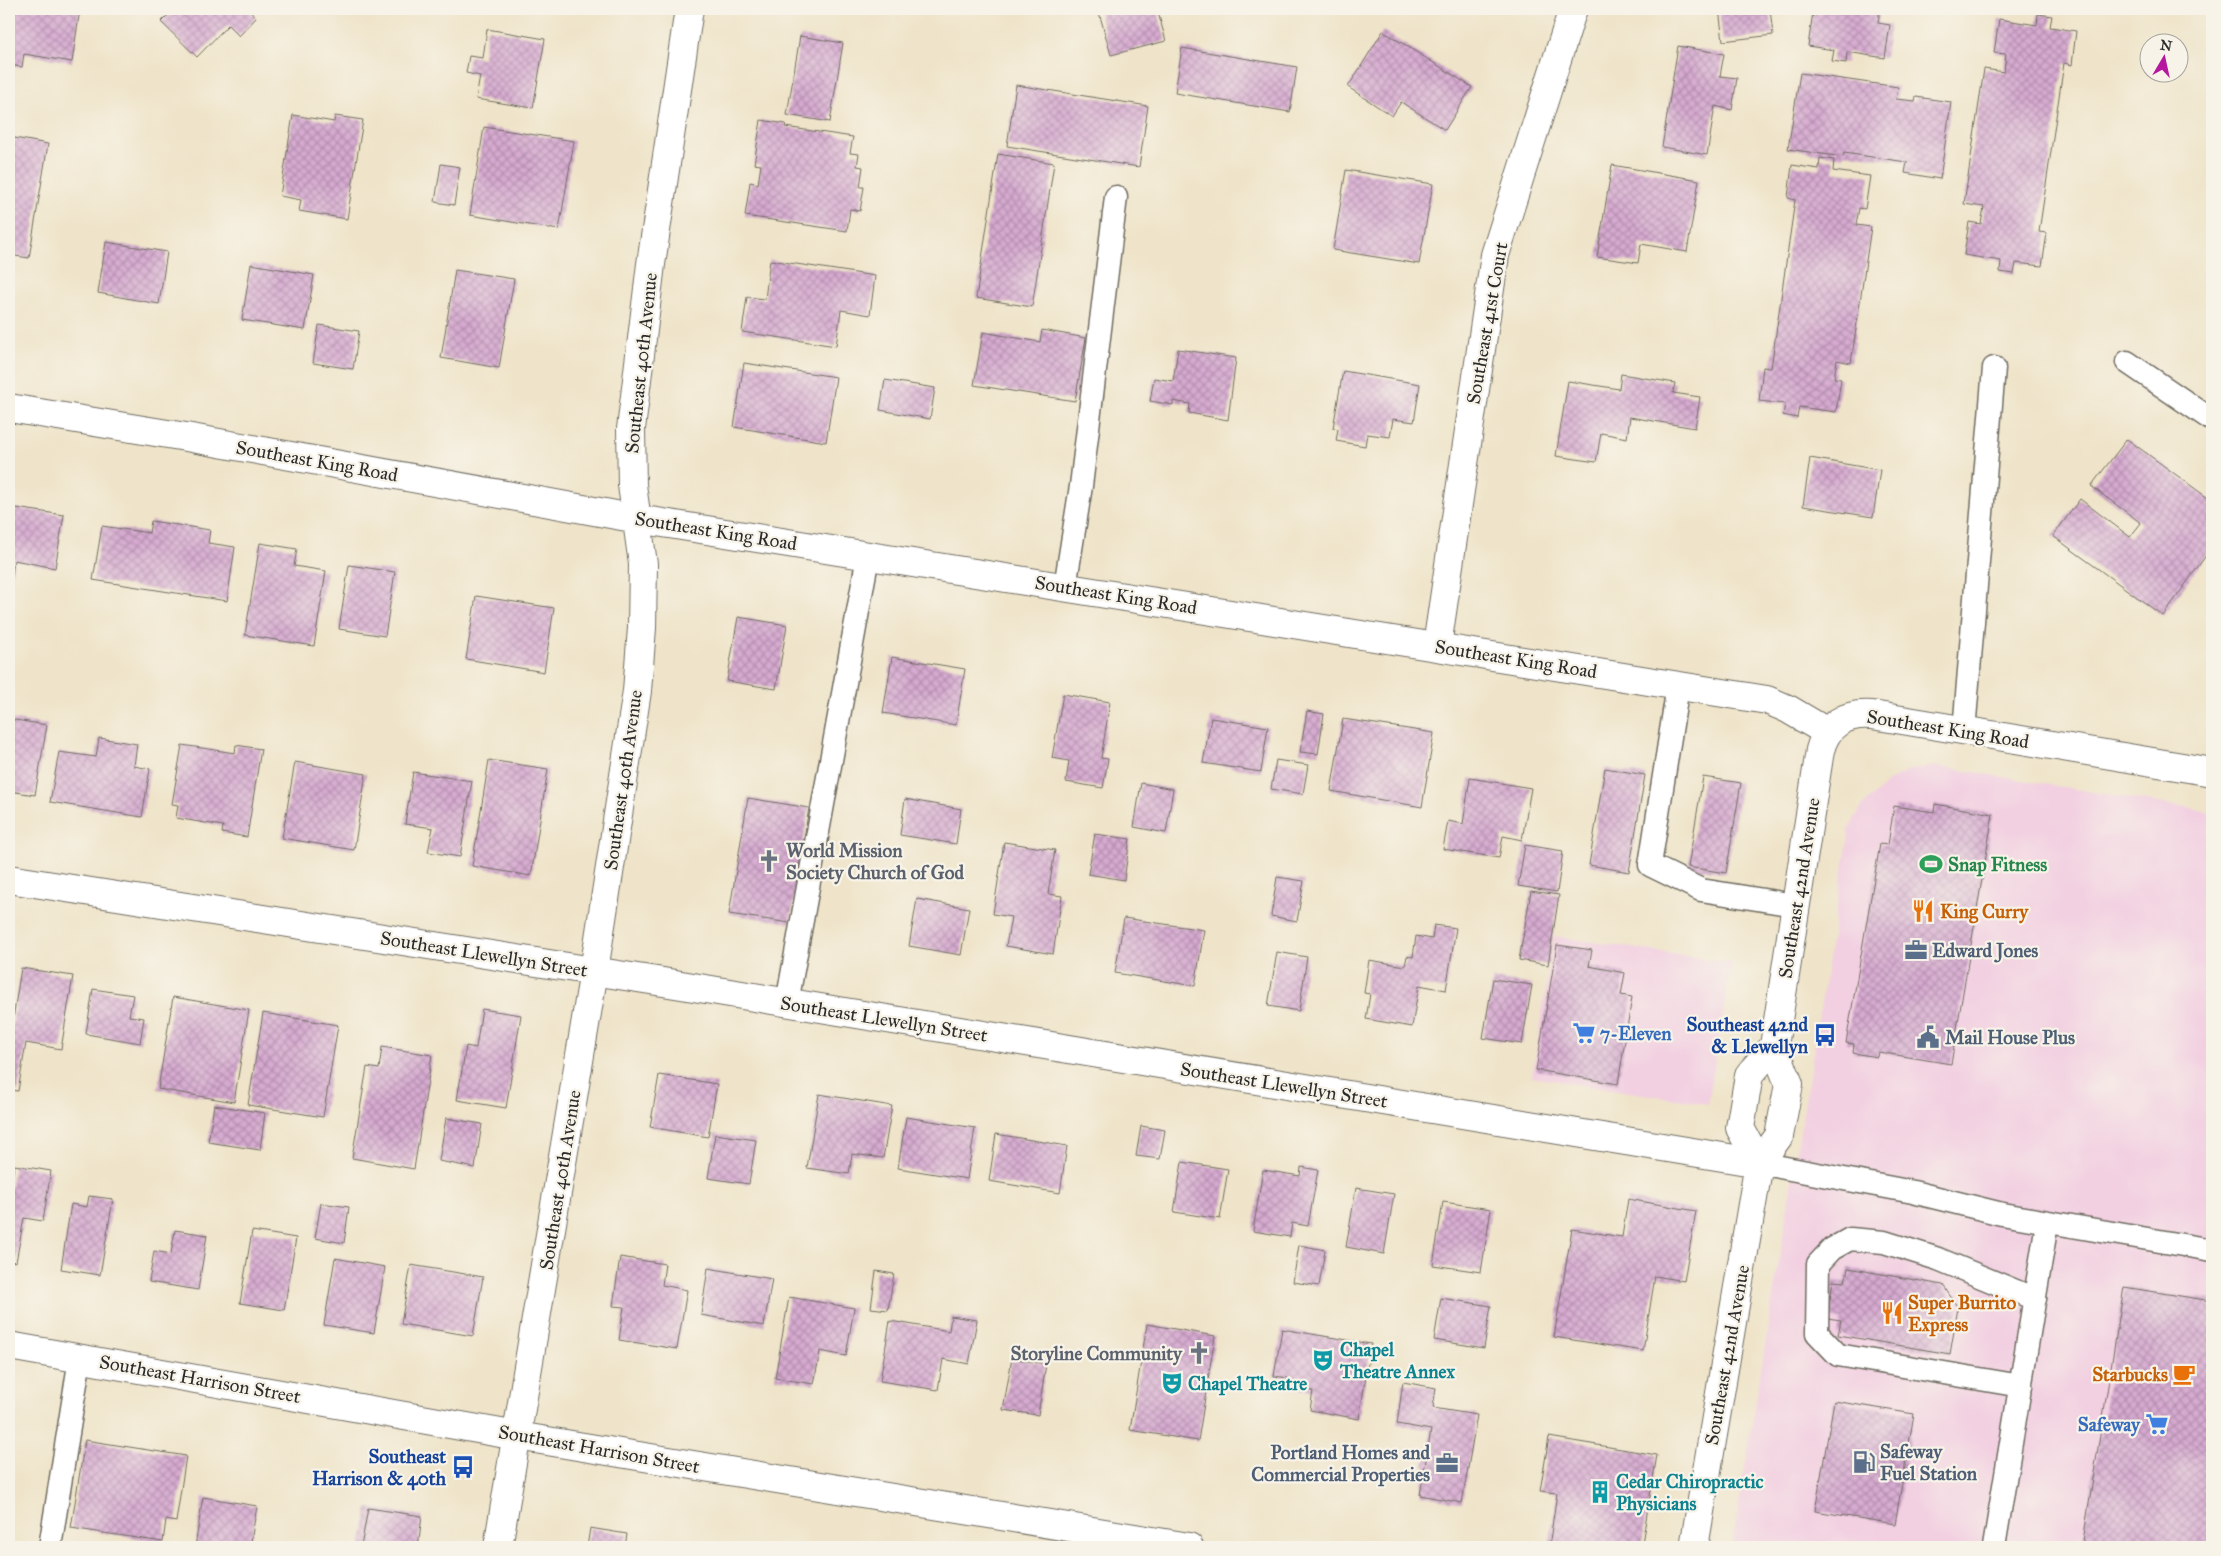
<svg xmlns="http://www.w3.org/2000/svg" width="2221" height="1556" viewBox="0 0 2221 1556" font-family="'IM FELL Great Primer',serif">
<defs>
<pattern id="building-cross-hatch" width="8" height="8" patternUnits="userSpaceOnUse" patternTransform="scale(1.25)"><rect width="8" height="8" fill="#d7abd1"/><path d="M0 0l8 8M0 8l8-8" fill="none" stroke="#af8baa"/></pattern>
</defs>
<rect width="100%" height="100%" fill="#f7f3e8"/>
<filter id="ink" filterUnits="userSpaceOnUse"><feTurbulence type="fractalNoise" baseFrequency=".02" numOctaves="2"/><feDisplacementMap in="SourceGraphic" scale="10" xChannelSelector="R" yChannelSelector="G"/><feConvolveMatrix kernelMatrix="1 2 1 2 8 2 1 2 1" color-interpolation-filters="sRGB"/></filter>
<filter id="wash" filterUnits="userSpaceOnUse"><feTurbulence type="fractalNoise" baseFrequency=".0096" numOctaves="4" result="noise"/><feDisplacementMap in="SourceGraphic" scale="20" xChannelSelector="R" yChannelSelector="G"/><feGaussianBlur stdDeviation="1.12" result="paint"/><feColorMatrix in="noise" values="0 0 0 0 0 0 0 0 0 0 0 0 0 0 0 0 0 1.4 0 .05"/><feComposite in="paint" operator="in"/></filter>
<g filter="url(#wash)">
<rect width="100%" height="100%" fill="#efe4c9"/>
<!-- built -->
<g fill="#f2cfe1">
<polygon points="1937,766 2212,812 2212,1547 1732,1547 1850,826 1862,807 1890,780 1912,769"/>
<polygon points="1554,936 1731,963 1708,1104 1532,1077"/>
</g>
<g id="blocks">
<!-- building -->
<g fill="url(#building-cross-hatch)">
<polygon points="9,9 80,9 72,62 24,54 22,67 9,65"/>
<polygon points="174,9 248,9 256,18 239,36 228,25 197,57 161,22"/>
<polygon points="1098,9 1157,9 1166,41 1111,55"/>
<polygon points="1719,9 1770,9 1773,35 1723,41"/>
<polygon points="1821,9 1880,9 1878,23 1890,25 1885,58 1847,52 1846,63 1832,61 1834,50 1808,46 1813,12 1821,14"/>
<polygon points="2038,14 2052,16 2050,27 2076,31 2072,65 2064,63 2039,232 2047,233 2042,266 2016,263 2014,274 2000,272 2001,261 1964,255 1969,222 1981,224 1984,207 1964,204 1984,69 2004,72 2006,54 1994,53 1999,19 2037,25"/>
<polygon points="487,29 545,39 533,108 476,99 480,76 466,73 469,56 483,58"/>
<polygon points="1383,31 1472,87 1445,130 1401,102 1392,116 1348,87"/>
<polygon points="800,36 843,43 830,122 787,115"/>
<polygon points="1678,46 1724,54 1720,76 1737,78 1732,110 1715,106 1707,155 1662,147"/>
<polygon points="1182,48 1297,67 1290,112 1175,93"/>
<polygon points="1800,73 1898,87 1896,99 1915,101 1916,97 1951,102 1940,179 1905,173 1907,162 1844,153 1843,157 1788,149"/>
<polygon points="1016,85 1148,106 1139,167 1007,146"/>
<polygon points="293,115 334,122 335,116 363,120 347,219 299,211 301,200 280,196"/>
<polygon points="761,120 786,124 785,127 853,137 850,153 859,154 857,166 863,167 860,187 864,187 860,211 850,209 847,231 745,216 750,182 758,184 761,165 754,164"/>
<polygon points="484,127 574,141 559,230 470,215"/>
<polygon points="9,137 48,144 29,258 9,255"/>
<polygon points="998,154 1054,163 1032,307 976,298"/>
<polygon points="1820,158 1834,160 1833,171 1870,176 1865,209 1859,208 1856,225 1871,227 1851,363 1837,360 1834,378 1841,379 1836,412 1799,407 1797,418 1783,415 1785,404 1759,401 1763,367 1771,368 1795,200 1788,198 1792,165 1819,169"/>
<polygon points="441,164 460,167 454,205 435,202"/>
<polygon points="1612,165 1699,180 1687,252 1641,244 1638,263 1597,257"/>
<polygon points="1346,170 1433,184 1419,264 1333,250"/>
<polygon points="106,242 167,252 159,304 98,293"/>
<polygon points="770,260 875,276 870,315 841,310 836,346 742,332 747,297 765,299"/>
<polygon points="251,264 314,275 305,330 242,320"/>
<polygon points="455,270 514,279 499,368 441,358"/>
<polygon points="319,325 359,331 353,369 313,363"/>
<polygon points="1042,330 1086,338 1075,401 974,385 983,332 1040,342"/>
<polygon points="1178,349 1236,358 1228,420 1189,413 1190,404 1173,401 1173,405 1150,401 1154,378 1173,381"/>
<polygon points="744,363 836,377 826,442 734,427"/>
<polygon points="1343,371 1420,384 1414,422 1393,419 1390,437 1367,434 1365,446 1336,441 1338,429 1333,428"/>
<polygon points="1621,374 1675,383 1673,393 1700,397 1695,428 1630,417 1627,438 1601,433 1596,462 1556,456 1568,381 1619,389"/>
<polygon points="885,380 935,388 930,419 880,410"/>
<polygon points="2127,439 2212,501 2212,547 2163,616 2053,536 2080,499 2130,537 2141,523 2091,486"/>
<polygon points="1810,458 1880,470 1873,517 1803,506"/>
<polygon points="9,507 64,515 55,568 14,560 10,587"/>
<polygon points="151,521 210,530 208,543 235,547 227,601 93,580 102,526 149,533"/>
<polygon points="260,543 297,549 294,566 326,571 314,646 245,635"/>
<polygon points="349,565 395,572 385,636 339,629"/>
<polygon points="476,596 554,608 544,672 466,659"/>
<polygon points="738,617 787,625 776,689 727,681"/>
<polygon points="892,657 965,669 956,725 883,713"/>
<polygon points="1063,694 1110,702 1101,758 1108,759 1103,788 1066,782 1069,761 1052,758"/>
<polygon points="1307,711 1324,714 1318,754 1300,752"/>
<polygon points="1211,718 1268,727 1261,772 1203,763"/>
<polygon points="9,719 47,725 35,795 9,791"/>
<polygon points="1343,719 1434,733 1422,807 1331,791"/>
<polygon points="99,738 137,744 134,766 150,769 142,817 50,802 59,752 96,757"/>
<polygon points="182,745 235,753 236,745 261,749 247,837 222,833 223,826 176,818 178,805 172,804"/>
<polygon points="489,760 548,769 531,876 472,866"/>
<polygon points="1276,760 1308,765 1303,794 1271,789"/>
<polygon points="295,762 366,774 354,850 282,838"/>
<polygon points="1605,768 1645,775 1629,872 1589,865"/>
<polygon points="413,772 472,781 460,857 428,852 433,828 405,824"/>
<polygon points="1703,777 1741,783 1726,873 1688,867"/>
<polygon points="1470,778 1531,788 1522,840 1503,836 1499,858 1443,849 1448,821 1463,824"/>
<polygon points="1141,783 1173,789 1166,833 1134,827"/>
<polygon points="748,798 809,808 790,923 729,914"/>
<polygon points="905,799 961,809 956,844 900,835"/>
<polygon points="1935,804 1993,814 1951,1064 1878,1052 1877,1057 1853,1053 1854,1044 1846,1043 1880,844 1888,845 1894,806 1934,812"/>
<polygon points="1095,834 1130,839 1124,880 1088,874"/>
<polygon points="1004,842 1055,850 1048,894 1062,896 1053,954 1006,946 1011,917 993,914"/>
<polygon points="1525,845 1563,851 1557,892 1518,886"/>
<polygon points="1277,877 1304,881 1297,921 1271,916"/>
<polygon points="1531,891 1559,895 1548,965 1519,960"/>
<polygon points="917,899 969,908 961,955 909,946"/>
<polygon points="1124,918 1204,930 1195,986 1115,973"/>
<polygon points="1434,925 1456,928 1446,990 1419,985 1412,1027 1366,1019 1370,994 1364,993 1369,960 1405,966 1407,956 1413,957 1416,936 1432,939"/>
<polygon points="1557,945 1592,950 1589,966 1625,973 1621,995 1632,997 1618,1084 1536,1070"/>
<polygon points="1277,952 1307,957 1299,1011 1268,1006"/>
<polygon points="21,968 73,976 61,1049 26,1043 18,1091 9,1090 9,1045"/>
<polygon points="1493,979 1532,985 1522,1044 1483,1038"/>
<polygon points="93,989 133,995 129,1016 144,1018 140,1043 86,1034"/>
<polygon points="173,997 249,1010 234,1102 158,1089"/>
<polygon points="482,1009 521,1015 506,1108 457,1100 466,1046 476,1048"/>
<polygon points="263,1013 338,1025 323,1117 248,1105"/>
<polygon points="382,1047 432,1055 414,1169 352,1158 367,1067 379,1069"/>
<polygon points="659,1075 717,1084 708,1137 650,1127"/>
<polygon points="819,1094 892,1106 883,1158 852,1154 849,1174 807,1168"/>
<polygon points="214,1105 265,1113 260,1150 208,1142"/>
<polygon points="906,1117 975,1128 967,1179 898,1168"/>
<polygon points="446,1118 482,1124 475,1168 439,1161"/>
<polygon points="1141,1126 1165,1130 1160,1159 1136,1156"/>
<polygon points="715,1134 756,1140 749,1184 708,1178"/>
<polygon points="996,1134 1067,1146 1060,1193 989,1181"/>
<polygon points="1182,1162 1228,1169 1220,1219 1174,1212"/>
<polygon points="14,1165 51,1171 43,1221 24,1218 16,1262 9,1261 9,1198"/>
<polygon points="1301,1167 1318,1170 1308,1226 1292,1223 1290,1237 1253,1231 1263,1170 1300,1176"/>
<polygon points="1356,1188 1394,1194 1384,1254 1346,1247"/>
<polygon points="89,1196 113,1199 100,1275 61,1269 71,1204 87,1207"/>
<polygon points="1628,1199 1696,1211 1684,1281 1655,1276 1643,1351 1554,1337 1572,1229 1622,1237"/>
<polygon points="1443,1202 1491,1209 1481,1272 1433,1265"/>
<polygon points="321,1203 349,1207 344,1243 315,1238"/>
<polygon points="175,1230 207,1235 198,1290 149,1282 154,1251 171,1254"/>
<polygon points="252,1231 296,1238 284,1310 240,1303"/>
<polygon points="1299,1245 1325,1250 1319,1286 1293,1282"/>
<polygon points="620,1257 665,1264 662,1285 687,1290 677,1349 619,1340 624,1307 613,1306"/>
<polygon points="335,1258 385,1267 374,1333 324,1325"/>
<polygon points="411,1265 483,1277 473,1336 401,1324"/>
<polygon points="708,1268 772,1279 764,1326 701,1315"/>
<polygon points="1848,1268 1943,1285 1958,1308 1950,1354 1838,1335 1841,1320 1827,1318 1833,1281 1845,1282"/>
<polygon points="876,1271 894,1274 888,1310 871,1308"/>
<polygon points="2124,1287 2212,1301 2212,1547 2082,1547"/>
<polygon points="789,1297 854,1308 846,1356 820,1351 814,1384 775,1378"/>
<polygon points="1441,1298 1491,1306 1484,1348 1434,1340"/>
<polygon points="951,1316 977,1320 969,1364 943,1359 938,1390 880,1381 890,1321 949,1331"/>
<polygon points="1147,1324 1215,1336 1198,1441 1130,1430"/>
<polygon points="1282,1329 1371,1344 1359,1419 1310,1410 1313,1391 1287,1387 1288,1378 1274,1376"/>
<polygon points="1012,1358 1046,1364 1038,1415 1003,1410"/>
<polygon points="1403,1382 1436,1388 1433,1408 1477,1415 1462,1503 1420,1495 1431,1430 1397,1424"/>
<polygon points="1834,1401 1914,1414 1895,1524 1815,1511"/>
<polygon points="1549,1437 1657,1455 1642,1543 1636,1547 1549,1547 1557,1493 1540,1491"/>
<polygon points="85,1440 186,1456 176,1522 166,1520 163,1542 71,1528"/>
<polygon points="203,1497 257,1506 250,1547 195,1547"/>
<polygon points="368,1508 422,1516 418,1547 361,1547"/>
<polygon points="590,1528 627,1534 625,1547 587,1547"/>
</g>
</g>
</g>
<g filter="url(#ink)">
<use href="#blocks" fill-opacity="0" stroke="#706c62" stroke-width="1"/>
<g fill="none" stroke-linecap="round" stroke-linejoin="round">
<defs>
<g id="lane">
<polyline points="2127,362 2212,420"/>
<polyline points="1065,587 1081,486 1116,197"/>
<polyline points="1678,686 1650,865 1701,890 1795,905"/>
<polyline points="1964,731 1994,368"/>
<polyline points="787,1003 868,556"/>
<polyline points="1759,1163 1913,1192 2002,1214 2212,1250"/>
<polyline points="2021,1386 1838,1355 1817,1333 1818,1264 1832,1249 1850,1239 1884,1242 1938,1259 2035,1299"/>
<polyline points="50,1547 80,1358"/>
<polyline points="1994,1547 2047,1223"/>
</g>
<g id="street">
<polyline points="9,408 186,437 638,519 1767,700 1788,709 1827,732"/>
<polyline points="1437,646 1495,255 1573,9"/>
<polyline points="9,879 663,982 1759,1163"/>
<polyline points="498,1547 594,971 637,691 642,628 643,564 632,485 631,429 651,264 689,9"/>
</g>
<g id="secondary">
<path d="M1759 1163 1740 1128 1749 1075 1774 1046 1820 750C1827 724 1845 713 1872 715L2212 772"/>
<polyline points="9,1346 517,1436 1189,1547"/>
<polyline points="1694,1547 1759,1163 1779,1136 1789,1084 1774,1046"/>
</g>
</defs>
<!-- lane casing -->
<use href="#lane" stroke="#706c62" stroke-width="25"/>
<!-- street casing -->
<use href="#street" stroke="#706c62" stroke-width="30"/>
<!-- secondary casing -->
<use href="#secondary" stroke="#706c62" stroke-width="30"/>
<!-- lane -->
<use href="#lane" stroke="#fff" stroke-width="22"/>
<!-- street -->
<use href="#street" stroke="#fff" stroke-width="28"/>
<!-- secondary -->
<use href="#secondary" stroke="#fff" stroke-width="28"/>
</g>
</g>
<!-- icons -->
<defs>
<symbol id="church-bare" viewBox="-9 -9 18 18"><path d="M-1.2-6h2.4v3.5h3.3v2.4h-3.3V6h-2.4V-.1h-3.3v-2.4h3.3Z" fill="#6b7280" stroke="#f7f3e8" stroke-width="2.5" paint-order="stroke"/></symbol>
<symbol id="stadium-bare" viewBox="-9 -9 18 18"><path d="M0-5a6.5 5 0 1 0 0 10a6.5 5 0 1 0 0-10ZM-3.5-1.8h7v3.6h-7Z" fill="#2e9e5b" stroke="#f7f3e8" stroke-width="2.5" paint-order="stroke"/></symbol>
<symbol id="restaurant-bare" viewBox="-9 -9 18 18"><path d="M-5-6h1v4h1v-4h1v4h1v-4h1v5L-1.5 .5V6h-2V.5L-5-1ZM5-6V6H3V1.5H1.5Q1.5-4 5-6Z" fill="#e8710a" stroke="#f7f3e8" stroke-width="2.5" paint-order="stroke"/></symbol>
<symbol id="office-bare" viewBox="-9 -9 18 18"><path d="M-6-3h4V-5.5h4V-3h4V5H-6ZM-1-4.5V-3h2v-1.5ZM-6 0V1H6V0Z" fill="#5c6f8a" stroke="#f7f3e8" stroke-width="2.5" paint-order="stroke"/></symbol>
<symbol id="supermarket-bare" viewBox="-9 -9 18 18"><path d="M-6-5.5h2.5l.6 2H6L4.5 2H-2.5L-4.4-4H-6ZM-1.5 3.2a1.3 1.3 0 1 0 .1 0ZM3 3.2a1.3 1.3 0 1 0 .1 0Z" fill="#3f7fe0" stroke="#f7f3e8" stroke-width="2.5" paint-order="stroke"/></symbol>
<symbol id="bus-bare" viewBox="-9 -9 18 18"><path d="M-5-6H5V4H4V6H2V4H-2V6H-4V4H-5ZM-3.5-4V0h7V-4ZM-3.5 1.2v1.5H-2V1.2ZM2 1.2v1.5H3.5V1.2Z" fill="#1a4fb4" stroke="#f7f3e8" stroke-width="2.5" paint-order="stroke"/></symbol>
<symbol id="civic-bare" viewBox="-9 -9 18 18"><path d="M-.6-6.5H3V-4.5H.6V-3L4-1V1h2V6H-6V1h2V-1L-.6-3ZM-1.2 2.5V6h2.4V2.5Z" fill="#5c6f8a" stroke="#f7f3e8" stroke-width="2.5" paint-order="stroke"/></symbol>
<symbol id="theatre-bare" viewBox="-9 -9 18 18"><path d="M-5-5.5Q0-4 5-5.5V0Q5 5 0 6Q-5 5-5 0ZM-3.3-2.5H-1v1.5H-3.3ZM1-2.5H3.3v1.5H1ZM-2.8 1Q0 5.5 2.8 1Z" fill="#0f9aa8" stroke="#f7f3e8" stroke-width="2.5" paint-order="stroke"/></symbol>
<symbol id="cafe-bare" viewBox="-9 -9 18 18"><path d="M-5.5-4.5H6V0H3Q3 3.5 0 3.5H-2.5Q-5.5 3.5-5.5 0ZM3-3.2v2h1.7v-2ZM-6 4.5H4V6H-6Z" fill="#e8710a" stroke="#f7f3e8" stroke-width="2.5" paint-order="stroke"/></symbol>
<symbol id="fuel-bare" viewBox="-9 -9 18 18"><path d="M-5.5-6h7V0h2V4h1.3V-2.5L3-4.5l.8-.8L6-3V5H2.5V1h-1V6h-7ZM-4.2-4.7v3.2H.2V-4.7Z" fill="#5c6f8a" stroke="#f7f3e8" stroke-width="2.5" paint-order="stroke"/></symbol>
<symbol id="building-bare" viewBox="-9 -9 18 18"><path d="M-4-6H4V6H1V3H-1V6H-4ZM-2.5-4.3h1.7v1.8h-1.7ZM.8-4.3h1.7v1.8H.8ZM-2.5-1h1.7V.8h-1.7ZM.8-1h1.7V.8H.8Z" fill="#0f9aa8" stroke="#f7f3e8" stroke-width="2.5" paint-order="stroke"/></symbol>
</defs>
<g fill-rule="evenodd">
<use href="#church-bare" x="753" y="845" width="32" height="32"/>
<use href="#stadium-bare" x="1915" y="848" width="32" height="32"/>
<use href="#restaurant-bare" x="1907" y="895" width="32" height="32"/>
<use href="#office-bare" x="1900" y="934" width="32" height="32"/>
<use href="#supermarket-bare" x="1568" y="1017" width="32" height="32"/>
<use href="#bus-bare" x="1809" y="1019" width="32" height="32"/>
<use href="#civic-bare" x="1912" y="1021" width="32" height="32"/>
<use href="#restaurant-bare" x="1876" y="1297" width="32" height="32"/>
<use href="#church-bare" x="1183" y="1337" width="32" height="32"/>
<use href="#theatre-bare" x="1307" y="1344" width="32" height="32"/>
<use href="#cafe-bare" x="2168" y="1358" width="32" height="32"/>
<use href="#theatre-bare" x="1156" y="1367" width="32" height="32"/>
<use href="#supermarket-bare" x="2141" y="1408" width="32" height="32"/>
<use href="#fuel-bare" x="1848" y="1446" width="32" height="32"/>
<use href="#office-bare" x="1431" y="1447" width="32" height="32"/>
<use href="#bus-bare" x="447" y="1451" width="32" height="32"/>
<use href="#building-bare" x="1584" y="1476" width="32" height="32"/>
</g>
<g text-anchor="middle" dominant-baseline="central" stroke-width="4.5" stroke-linejoin="round" paint-order="stroke">
<!-- street labels -->
<g font-size="19" fill="#2b2b2b" stroke="#f7f3e8">
<text transform="translate(1487 323) rotate(-80)">Southeast 41st Court</text>
<text transform="translate(641 363) rotate(-84)">Southeast 40th Avenue</text>
<text transform="translate(317 461) rotate(10)">Southeast King Road</text>
<text transform="translate(716 531) rotate(9)">Southeast King Road</text>
<text transform="translate(1116 595) rotate(9)">Southeast King Road</text>
<text transform="translate(1516 659) rotate(9)">Southeast King Road</text>
<text transform="translate(1948 729) rotate(9)">Southeast King Road</text>
<text transform="translate(623 780) rotate(-82)">Southeast 40th Avenue</text>
<text transform="translate(1799 888) rotate(-81)">Southeast 42nd Avenue</text>
<text transform="translate(484 954) rotate(9)">Southeast Llewellyn Street</text>
<text transform="translate(884 1019) rotate(9)">Southeast Llewellyn Street</text>
<text transform="translate(1284 1085) rotate(9)">Southeast Llewellyn Street</text>
<text transform="translate(560 1180) rotate(-81)">Southeast 40th Avenue</text>
<text transform="translate(1727 1355) rotate(-80)">Southeast 42nd Avenue</text>
<text transform="translate(200 1379) rotate(10)">Southeast Harrison Street</text>
<text transform="translate(599 1449) rotate(10)">Southeast Harrison Street</text>
</g>
<!-- worship labels -->
<g font-size="19" font-weight="bold" fill="#5b616d" stroke="#f7f3e8" text-anchor="start">
<text x="786" y="850">World Mission<tspan x="786" dy="22">Society Church of God</tspan></text>
<text x="1182" y="1353" text-anchor="end">Storyline Community</text>
</g>
<!-- leisure labels -->
<g font-size="19" font-weight="bold" fill="#27864d" stroke="#f7f3e8" text-anchor="start">
<text x="1948" y="864">Snap Fitness</text>
</g>
<!-- food labels -->
<g font-size="19" font-weight="bold" fill="#c56008" stroke="#f7f3e8" text-anchor="start">
<text x="1940" y="911">King Curry</text>
<text x="1908" y="1302">Super Burrito<tspan x="1908" dy="22">Express</tspan></text>
<text x="2168" y="1374" text-anchor="end">Starbucks</text>
</g>
<!-- service labels -->
<g font-size="19" font-weight="bold" fill="#4e5e75" stroke="#f7f3e8" text-anchor="start">
<text x="1932" y="950">Edward Jones</text>
<text x="1945" y="1037">Mail House Plus</text>
<text x="1880" y="1451">Safeway<tspan x="1880" dy="22">Fuel Station</tspan></text>
<text x="1430" y="1452" text-anchor="end">Portland Homes and<tspan x="1430" dy="22">Commercial Properties</tspan></text>
</g>
<!-- transit labels -->
<g font-size="19" font-weight="bold" fill="#164399" stroke="#f7f3e8" text-anchor="end">
<text x="1808" y="1024">Southeast 42nd<tspan x="1808" dy="22">&amp; Llewellyn</tspan></text>
<text x="446" y="1456">Southeast<tspan x="446" dy="22">Harrison &amp; 40th</tspan></text>
</g>
<!-- shop labels -->
<g font-size="19" font-weight="bold" fill="#366cbe" stroke="#f7f3e8" text-anchor="start">
<text x="1600" y="1033">7-Eleven</text>
<text x="2140" y="1424" text-anchor="end">Safeway</text>
</g>
<!-- culture labels -->
<g font-size="19" font-weight="bold" fill="#0d838f" stroke="#f7f3e8" text-anchor="start">
<text x="1340" y="1349">Chapel<tspan x="1340" dy="22">Theatre Annex</tspan></text>
<text x="1188" y="1383">Chapel Theatre</text>
<text x="1616" y="1481">Cedar Chiropractic<tspan x="1616" dy="22">Physicians</tspan></text>
</g>
</g>
<!-- margin -->
<rect width="2221" height="1556" fill="none" stroke="#f7f3e8" stroke-width="30"/>
<!-- north arrow -->
<g transform="translate(2164 58) rotate(9)"><circle r="24" fill="#f7f3e8" stroke="#a5a39c"/>
<path d="M0-4L9 19L0 12L-9 19Z" fill="#b5179e"/>
<text y="-8" font-size="14" font-weight="bold" text-anchor="middle" fill="#2b2b2b">N</text>
</g>
</svg>
